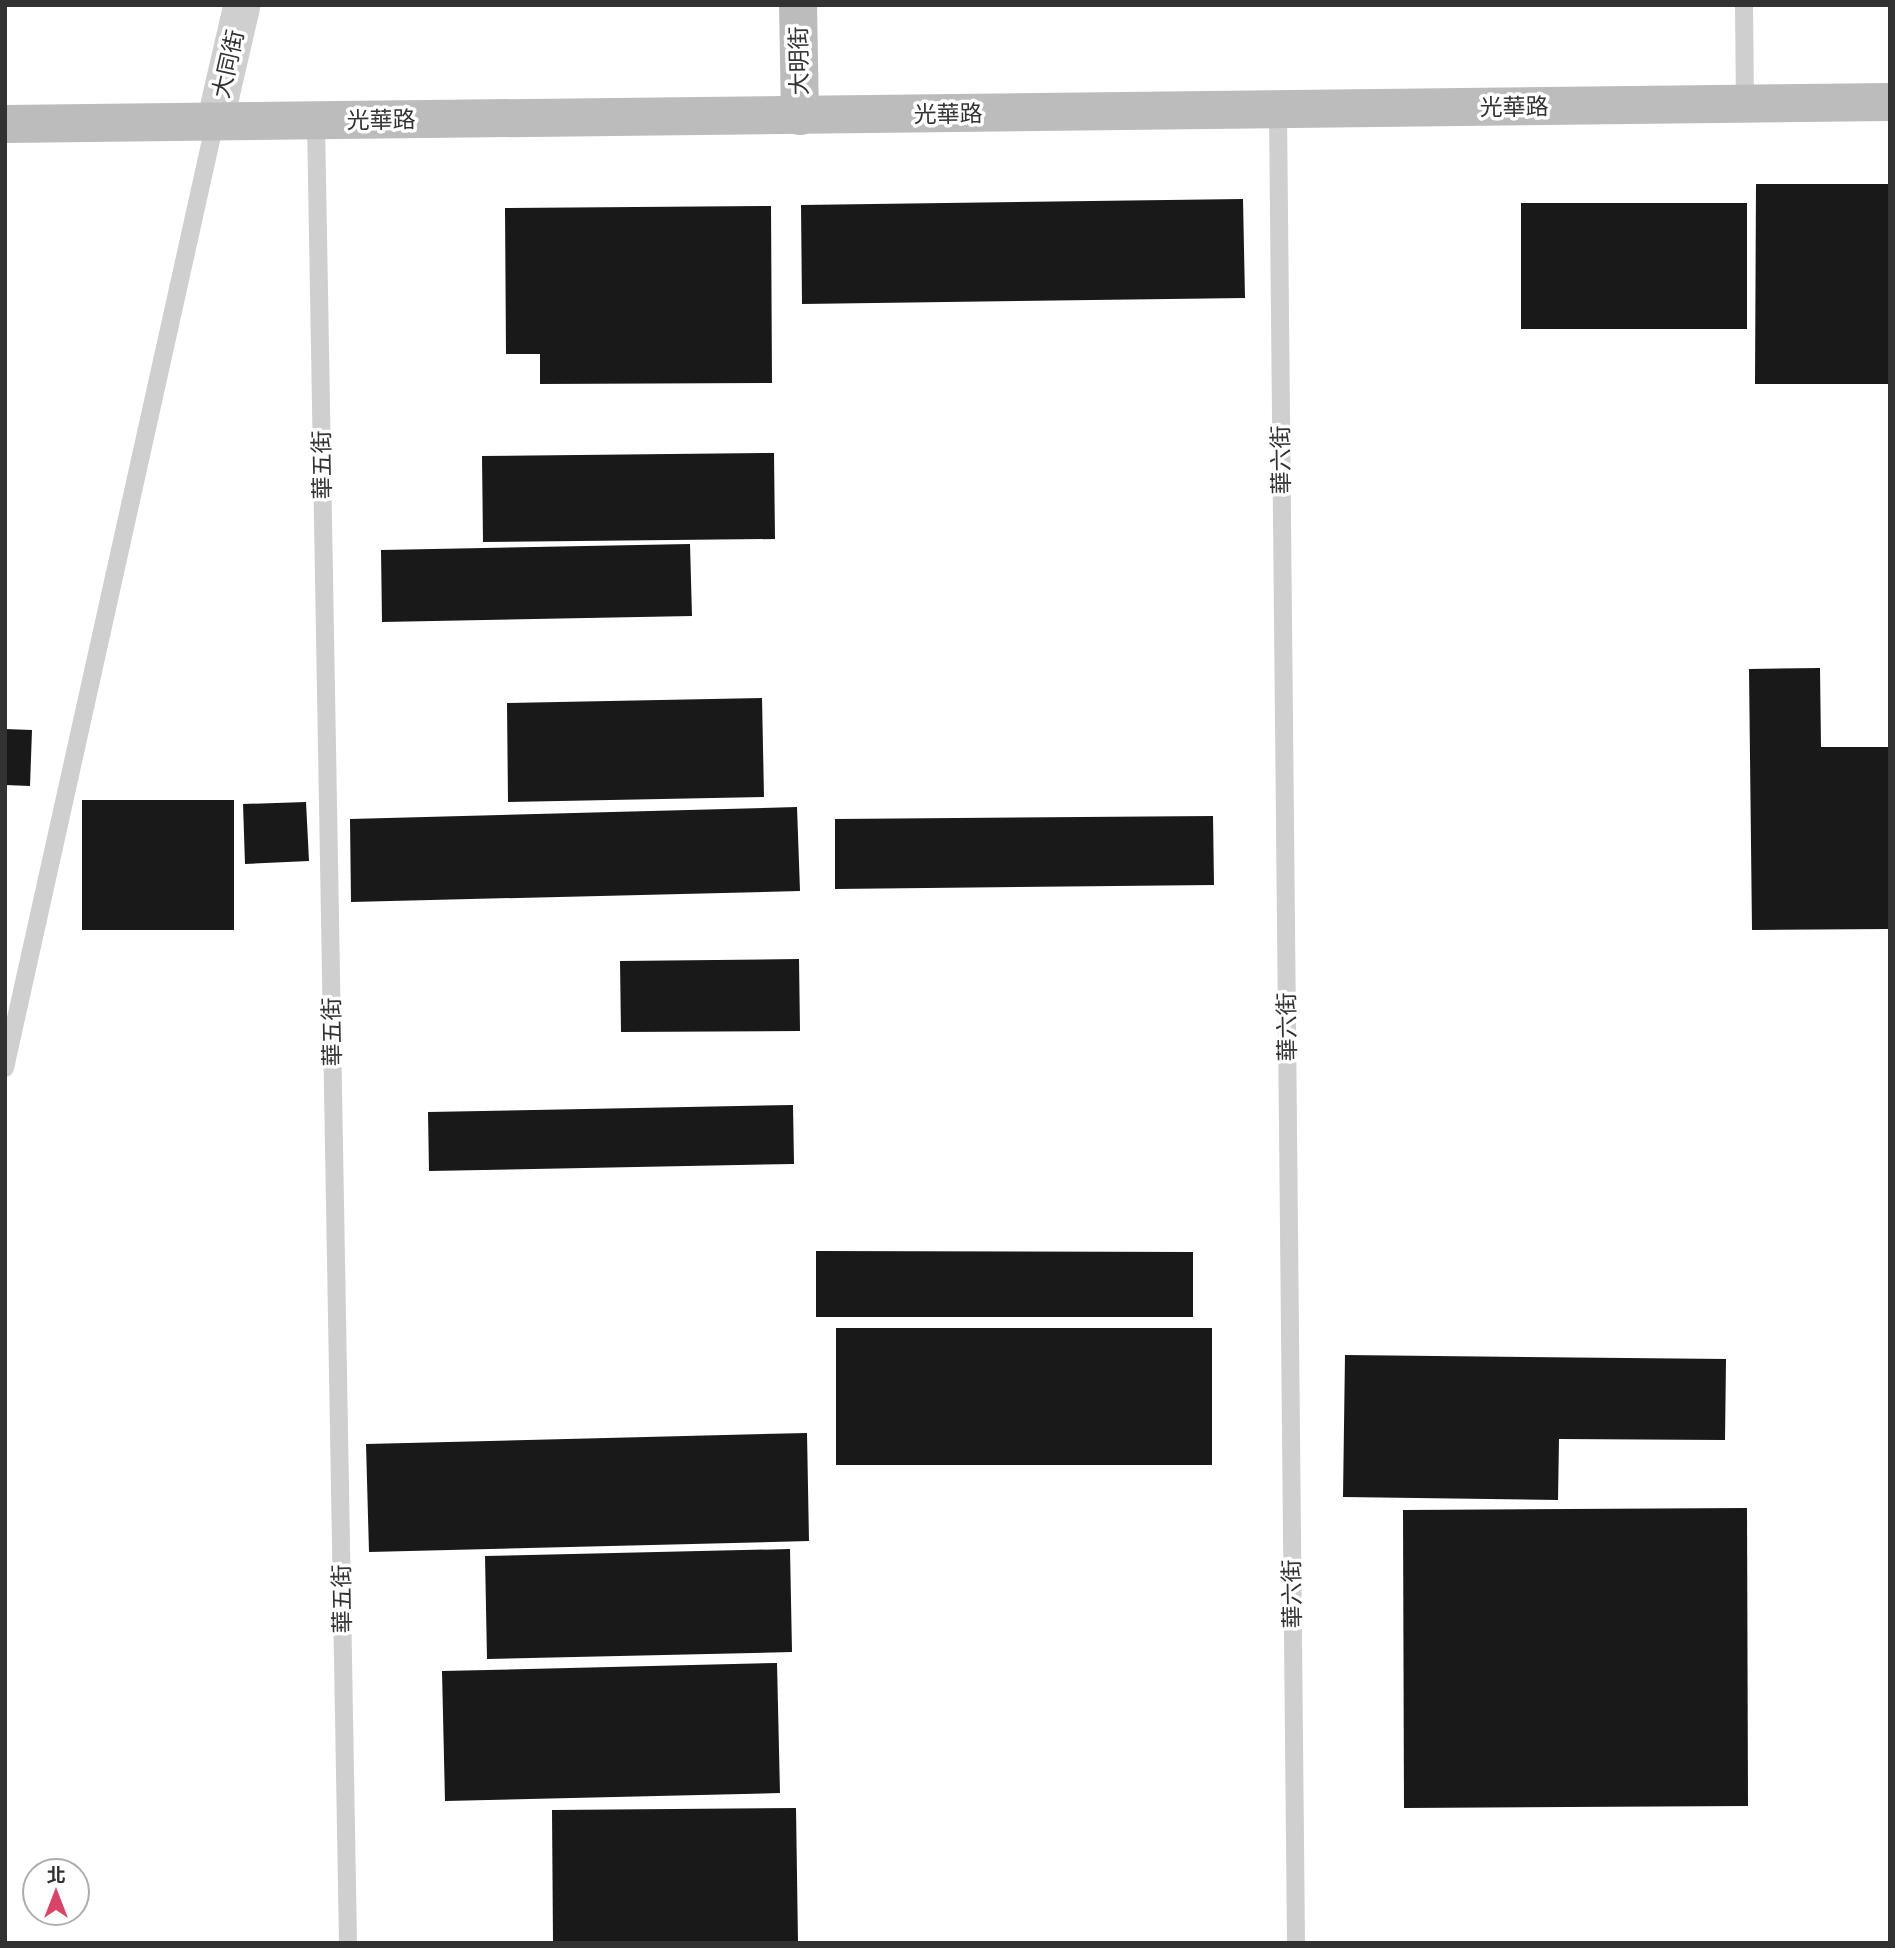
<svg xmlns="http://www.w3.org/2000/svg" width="1895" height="1948" viewBox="0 0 1895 1948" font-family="Cabin,'Noto Sans TC',sans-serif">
<rect width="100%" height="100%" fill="#fff"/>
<!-- building -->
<g fill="#191919">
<polygon points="1756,184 1890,184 1890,384 1755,384"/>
<polygon points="1243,199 1245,298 802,304 801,205"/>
<rect x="1521" y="203" width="226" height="126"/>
<polygon points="771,206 772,383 540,384 540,354 506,354 505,208"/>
<polygon points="774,453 775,539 483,542 482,456"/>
<polygon points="690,544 692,616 382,622 381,550"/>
<polygon points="1820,668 1821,747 1890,747 1890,929 1752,930 1749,669"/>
<polygon points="762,698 764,797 508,802 507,703"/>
<polygon points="5,729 32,730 30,786 5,785"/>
<rect x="82" y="800" width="152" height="130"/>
<polygon points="306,802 309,861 245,864 243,804"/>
<polygon points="797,807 800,891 351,902 350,819"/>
<polygon points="1213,816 1214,885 835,889 835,819"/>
<polygon points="799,959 800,1031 621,1032 620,961"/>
<polygon points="793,1105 794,1164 429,1171 428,1112"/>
<polygon points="816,1251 1193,1252 1193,1317 816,1317"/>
<rect x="836" y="1328" width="376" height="137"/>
<polygon points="1345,1355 1726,1359 1725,1440 1559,1439 1558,1500 1343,1497"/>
<polygon points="807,1433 809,1541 369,1552 366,1444"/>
<polygon points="1747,1508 1748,1806 1404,1808 1403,1510"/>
<polygon points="790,1549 792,1652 487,1659 485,1556"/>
<polygon points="777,1663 780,1793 445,1801 442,1671"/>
<polygon points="796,1808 798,1943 553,1943 552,1810"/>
</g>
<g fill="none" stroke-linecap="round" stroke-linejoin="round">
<!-- lane -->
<g stroke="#cfcfcf" stroke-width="18">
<polyline points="1744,5 1745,104"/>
<polyline points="1278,111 1296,1943"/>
<polyline points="316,121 348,1943"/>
<polyline points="5,1068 215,122"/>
</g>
<!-- street -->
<polyline stroke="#cfcfcf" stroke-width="37" points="215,122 242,5"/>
<!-- secondary -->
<g stroke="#bcbcbc" stroke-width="38">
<polyline points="798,5 800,116"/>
<polyline points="5,124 1890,102"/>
</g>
</g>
<g text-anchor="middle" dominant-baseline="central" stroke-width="7" stroke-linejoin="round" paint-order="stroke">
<!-- street labels -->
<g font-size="23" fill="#323232" stroke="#fff">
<text transform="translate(799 61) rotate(-91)">大明街</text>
<text transform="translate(228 64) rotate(-77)">大同街</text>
<text transform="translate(1514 107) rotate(-1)">光華路</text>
<text transform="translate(948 114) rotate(-1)">光華路</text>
<text transform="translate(381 120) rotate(-1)">光華路</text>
<text transform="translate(1281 460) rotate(-91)">華六街</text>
<text transform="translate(322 465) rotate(-91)">華五街</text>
<text transform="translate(1287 1027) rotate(-91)">華六街</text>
<text transform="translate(332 1032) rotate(-91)">華五街</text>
<text transform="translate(1292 1594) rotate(-91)">華六街</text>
<text transform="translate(342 1599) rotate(-91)">華五街</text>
</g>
</g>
<!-- border -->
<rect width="1895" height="1948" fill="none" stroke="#323232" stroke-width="14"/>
<!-- north arrow -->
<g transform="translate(56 1892)"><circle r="33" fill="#ffffff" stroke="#adadad" stroke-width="2"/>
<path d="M0-5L12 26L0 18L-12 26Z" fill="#d74569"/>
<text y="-10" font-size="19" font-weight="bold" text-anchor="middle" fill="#323232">北</text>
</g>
</svg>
